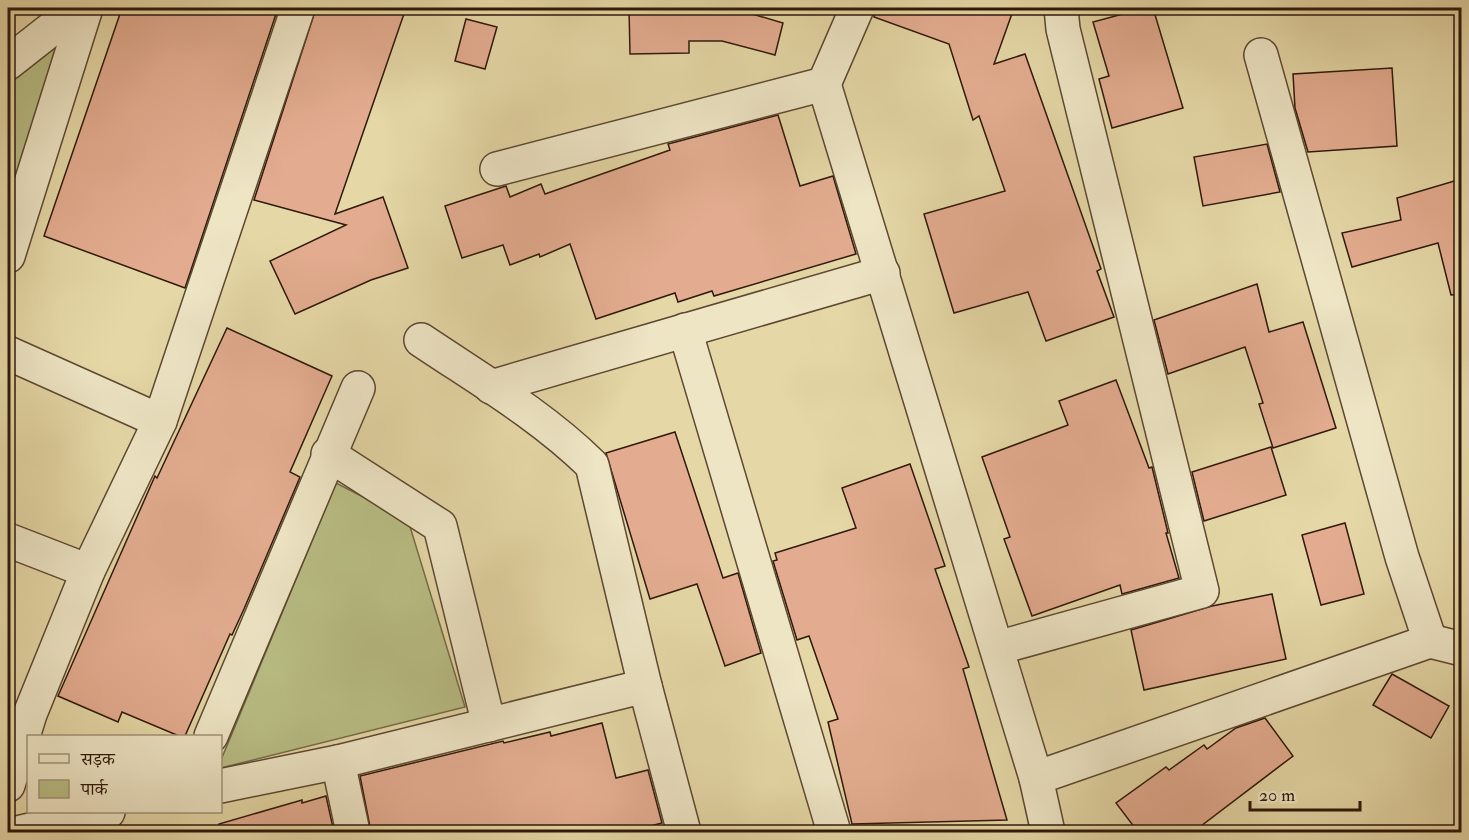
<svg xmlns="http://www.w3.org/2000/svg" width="1469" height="840" viewBox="0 0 1469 840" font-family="'IM FELL Double Pica','Noto Serif Devanagari',serif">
<rect width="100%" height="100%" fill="#e5d7a6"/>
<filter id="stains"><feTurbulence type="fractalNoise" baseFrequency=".00333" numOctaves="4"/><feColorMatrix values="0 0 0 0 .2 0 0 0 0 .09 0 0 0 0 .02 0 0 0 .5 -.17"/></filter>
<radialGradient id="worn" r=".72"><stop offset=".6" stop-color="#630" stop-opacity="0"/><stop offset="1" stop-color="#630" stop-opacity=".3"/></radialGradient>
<!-- green -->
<g fill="#b8bd84" stroke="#746b47" stroke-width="1.5">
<polygon points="77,16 8,219 8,76"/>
<polygon points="336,483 408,520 465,707 221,768 221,760"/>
</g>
<!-- building -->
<g fill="#e3ac90" stroke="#2f190a" stroke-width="1.5">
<polygon points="122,8 278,8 185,288 44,236"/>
<polygon points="316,8 406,8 335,214 383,197 408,268 371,280 295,314 270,261 346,225 254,200"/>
<polygon points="629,8 732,8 783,23 775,55 722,41 689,41 689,53 630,54"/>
<polygon points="875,8 1014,8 994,64 1025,54 1101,269 1097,271 1114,317 1046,341 1028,292 954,313 924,214 1005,191 979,116 973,120 949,44 874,17"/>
<polygon points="1145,8 1153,8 1183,108 1112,128 1099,79 1109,76 1093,22"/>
<polygon points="466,19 497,27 485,69 455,61"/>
<polygon points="1392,68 1397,146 1308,152 1295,108 1293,74"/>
<polygon points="778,115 800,186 833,176 856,254 714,296 712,291 678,302 675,293 596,319 570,244 540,257 539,254 510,265 503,245 462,258 445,206 506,186 510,197 541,184 545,194 670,150 668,144"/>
<polygon points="1267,144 1280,192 1203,206 1194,157"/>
<polygon points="1461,179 1461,294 1451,295 1438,243 1352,267 1342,233 1401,220 1397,198"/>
<polygon points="1257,284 1269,332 1303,322 1336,428 1273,448 1259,404 1263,403 1245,347 1168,374 1154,320"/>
<polygon points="227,328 332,376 290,472 300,477 244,609 232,635 230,634 185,736 179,736 122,712 118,722 58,696 155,476 157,478"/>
<polygon points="1116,380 1149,468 1152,467 1168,533 1166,533 1179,578 1122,594 1120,585 1032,616 1004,539 1010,537 982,457 1068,425 1059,401"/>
<polygon points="675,432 723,578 738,573 761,653 725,666 697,584 650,599 606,453"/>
<polygon points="1271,447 1286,495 1204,521 1192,472"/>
<polygon points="910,464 945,566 935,569 969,667 963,669 1007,820 852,824 828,722 838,719 809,636 797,640 773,561 777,560 775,553 856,528 842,488"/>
<polygon points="1345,523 1364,594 1321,605 1302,535"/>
<polygon points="1272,594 1286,659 1144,690 1131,630 1212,606"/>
<polygon points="1392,674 1449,706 1431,738 1373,705"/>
<polygon points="1265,718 1293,756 1193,832 1138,832 1116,803 1166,767 1169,770 1204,745 1207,749 1236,728"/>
<polygon points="602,723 616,778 648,770 662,823 627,832 371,832 360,776 503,741 504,743 550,732 551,736"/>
<polygon points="326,796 334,832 220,832 219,824 302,800 302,803"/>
</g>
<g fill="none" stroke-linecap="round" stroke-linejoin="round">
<defs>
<g id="minor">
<polyline points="8,63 78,8"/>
<polyline points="824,84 1036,778 1048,832"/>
<polyline points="497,169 824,84 857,8"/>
<polyline points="8,256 86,8"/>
<polyline points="685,330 834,832"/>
<path d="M421 340C479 379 541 415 592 465L645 686 684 832"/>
<polyline points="8,353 160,421"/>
<polyline points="491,387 883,273"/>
<polyline points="328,454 440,526 489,725"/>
<polyline points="8,540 88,571"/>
<polyline points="1430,641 1462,649"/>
<polyline points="997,648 1202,591 1063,29 1061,8"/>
<polyline points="211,736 358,388"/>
<polyline points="338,762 353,832"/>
<polyline points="1036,778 1430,641 1402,557 1261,55"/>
<polyline points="8,785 30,714 88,571 160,421 298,8"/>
<polyline points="220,786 338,762 645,686"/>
<polyline points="21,832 108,812"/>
</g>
</defs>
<!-- minor casing -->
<use href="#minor" stroke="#5c4831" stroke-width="36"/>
<!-- minor -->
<use href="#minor" stroke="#eee5c5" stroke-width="33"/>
</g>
<!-- margin -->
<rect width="1469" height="840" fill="none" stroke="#e5d7a6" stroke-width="30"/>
<rect x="9" y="9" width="1451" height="822" fill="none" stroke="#2f190a" stroke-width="3"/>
<rect x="15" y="15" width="1439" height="810" fill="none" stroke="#2f190a" stroke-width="1.5"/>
<!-- legend -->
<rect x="27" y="735" width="195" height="78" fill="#eee5c5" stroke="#a2937a" stroke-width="1.5"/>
<rect x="39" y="754" width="30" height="9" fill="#eee5c5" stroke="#a2937a" stroke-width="1.5"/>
<text x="81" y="765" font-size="18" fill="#2f190a">सड़क</text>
<rect x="39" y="780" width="30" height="18" fill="#b8bd84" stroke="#a2937a" stroke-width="1.5"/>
<text x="81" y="795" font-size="18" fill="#2f190a">पार्क</text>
<!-- scale -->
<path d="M1250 801v9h110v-9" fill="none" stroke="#2f190a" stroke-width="3"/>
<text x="1259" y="801" font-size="18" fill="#2f190a" stroke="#eee5c5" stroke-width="4.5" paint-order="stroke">20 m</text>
<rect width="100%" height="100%" filter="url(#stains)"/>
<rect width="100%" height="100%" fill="url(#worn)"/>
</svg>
